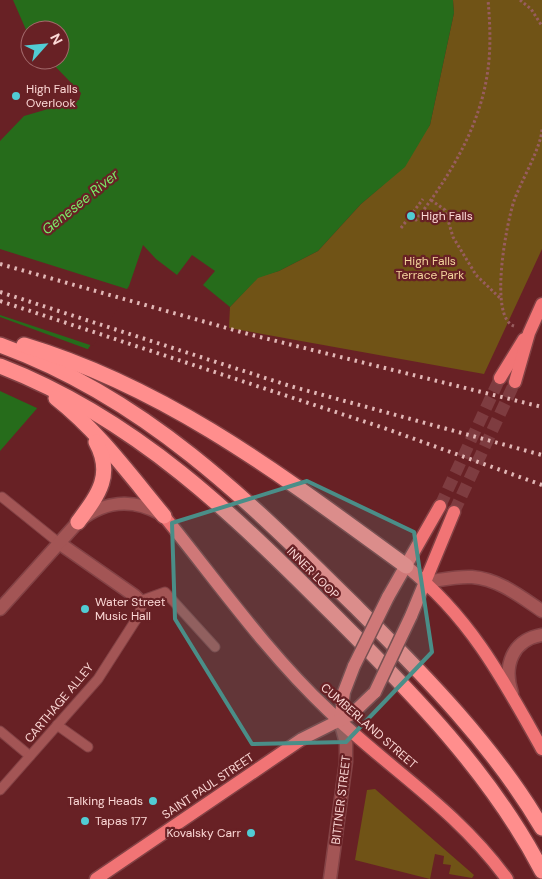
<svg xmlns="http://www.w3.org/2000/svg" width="542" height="879" viewBox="0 0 542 879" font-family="'DM Sans',sans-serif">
<rect width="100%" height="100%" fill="#682125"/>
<!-- green -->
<g fill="#705316">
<polygon points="453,0 542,0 542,249 484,374 229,328 230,307 258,277 279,271 318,251 361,204 382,186 430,125 454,13"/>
<polygon points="375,789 474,875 472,878 449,874 451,865 443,864 444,856 435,854 430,879 355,860 367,790"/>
</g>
<!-- water -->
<polygon fill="#266c1b" points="13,0 453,0 454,13 430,125 405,167 361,204 318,251 279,271 258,278 230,307 203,285 215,271 192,255 177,275 156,259 143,245 129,286 86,352 0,451 0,141 24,116 79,100 81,93 49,60 60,60 60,30 30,30 30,39"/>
<!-- pier -->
<g fill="#682125">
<polygon points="0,249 130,290 93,346 0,315"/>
<polygon points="0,317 90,350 39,409 0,391"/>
</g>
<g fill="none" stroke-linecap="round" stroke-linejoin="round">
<!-- primary-tunnel -->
<g stroke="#7e3c40" stroke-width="12" stroke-dasharray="12 6" stroke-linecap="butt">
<polyline points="440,506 500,378"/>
<polyline points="454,512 515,382"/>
</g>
<defs>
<g id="service">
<polyline points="2,497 59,543"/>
<polyline points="57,725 88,747"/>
<polyline points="0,731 30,756"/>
<polyline points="0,790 98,679 139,615 141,608 140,601 165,592 215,647"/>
</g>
<g id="minor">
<polyline points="59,543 135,596 140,601"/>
<path d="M426 582C441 580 457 576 472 577 499 579 521 597 542 611"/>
<path d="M0 609 78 522C103 501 132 498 161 514"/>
<path d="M512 693C503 666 512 640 542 635"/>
<polyline points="330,879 346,762 346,743 340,721"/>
</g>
<g id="primary">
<polyline points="500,378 524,339"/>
<polyline points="515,382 529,333 542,304"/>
<path d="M164 516C216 580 268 654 328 710 389 769 456 809 507 879"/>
<path d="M406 566C470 617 503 679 542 749"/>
<polyline points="388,597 440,506"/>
<polyline points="411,616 454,512"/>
<polyline points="340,721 344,692 354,666"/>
<polyline points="96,879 302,739 352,714 375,692"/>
</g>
<g id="motorway">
<path d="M0 345C146 398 250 502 358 609 425 676 494 746 542 828"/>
<path d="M24 345C170 389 285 478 406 566"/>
<path d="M0 366C137 419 234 515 336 617 413 694 491 773 542 871"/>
<path d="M56 398C98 431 130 475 164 516"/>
<path d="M78 522C98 495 114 475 96 442"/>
</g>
</defs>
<!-- service casing -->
<use href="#service" stroke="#834245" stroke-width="11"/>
<!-- minor casing -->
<use href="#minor" stroke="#834245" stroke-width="15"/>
<!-- primary casing -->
<use href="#primary" stroke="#834245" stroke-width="15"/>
<!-- motorway casing -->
<use href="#motorway" stroke="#834245" stroke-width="18"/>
<!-- path -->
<g stroke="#985d5f" stroke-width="3" stroke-dasharray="2.5 2.5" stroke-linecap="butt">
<polyline points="520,0 531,9 542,26"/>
<polyline points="431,200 445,210 453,237 476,275 501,299"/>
<path d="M411 216 416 220C450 176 481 125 488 69 491 47 490 22 488 0"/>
<polyline points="401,228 423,199"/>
<path d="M514 326C488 317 507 221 514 201 521 181 541 148 542 129"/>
</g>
<!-- service -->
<use href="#service" stroke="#a35555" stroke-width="9"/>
<!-- minor -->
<use href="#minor" stroke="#a35555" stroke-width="12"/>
<!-- primary -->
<use href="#primary" stroke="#f17475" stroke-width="12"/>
<!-- motorway -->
<use href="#motorway" stroke="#ff8e8d" stroke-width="15"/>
<!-- rail -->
<g stroke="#e1b7b6" stroke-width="4" stroke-dasharray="2.5 5" stroke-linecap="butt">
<polyline points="0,264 248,334 542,407"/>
<polyline points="0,292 290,386 542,455"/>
<polyline points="0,301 384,428 542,485"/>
</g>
<defs>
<g id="primary-bridge">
<polyline points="354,666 388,597"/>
<polyline points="375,692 411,616"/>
</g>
</defs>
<!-- primary-bridge casing -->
<use href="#primary-bridge" stroke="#834245" stroke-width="15" stroke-linecap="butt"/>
<!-- primary-bridge -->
<use href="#primary-bridge" stroke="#f17475" stroke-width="12"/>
</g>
<!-- marked area -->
<path fill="#4a8e88" fill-opacity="0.2" stroke="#4a8e88" stroke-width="4" stroke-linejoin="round" d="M307 481 414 532 432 652 346 742 252 744 175 619 172 523Z"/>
<!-- markers -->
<g fill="#51ccd4" stroke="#682125" stroke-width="2">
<circle cx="16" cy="96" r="5"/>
<circle cx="411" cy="216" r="5"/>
<circle cx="85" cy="609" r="5"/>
<circle cx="153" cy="801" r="5"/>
<circle cx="85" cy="821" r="5"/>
<circle cx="251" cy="833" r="5"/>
</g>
<g text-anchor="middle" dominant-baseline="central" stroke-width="4.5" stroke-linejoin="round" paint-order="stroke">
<!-- poi labels -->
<g font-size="12" fill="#fcd8d6" stroke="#682125" text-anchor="start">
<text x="26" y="89">High Falls<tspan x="26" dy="14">Overlook</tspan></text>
<text x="421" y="216">High Falls</text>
<text x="95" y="602">Water Street<tspan x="95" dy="14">Music Hall</tspan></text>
<text x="143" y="801" text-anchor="end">Talking Heads</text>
<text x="95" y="821">Tapas 177</text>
<text x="241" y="833" text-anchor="end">Kovalsky Carr</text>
</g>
<!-- park labels -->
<g font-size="12" fill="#f3d39c" stroke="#682125">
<text x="430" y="261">High Falls<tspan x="430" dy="14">Terrace Park</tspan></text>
</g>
<!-- street labels -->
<g font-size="12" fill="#fcd8d6" stroke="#682125">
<text transform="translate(313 573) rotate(45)">INNER LOOP</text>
<text transform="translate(59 703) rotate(-50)">CARTHAGE ALLEY</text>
<text transform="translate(369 726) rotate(41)">CUMBERLAND STREET</text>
<text transform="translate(208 786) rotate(-34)">SAINT PAUL STREET</text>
<text transform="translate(341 800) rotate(-83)">BITTNER STREET</text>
</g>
<!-- water labels -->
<g font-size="14" font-style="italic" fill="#7beb69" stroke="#682125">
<text transform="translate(80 202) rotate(-39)">Genesee River</text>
</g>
</g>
<!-- north arrow -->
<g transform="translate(45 45) rotate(63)"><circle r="24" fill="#682125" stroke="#a36a6c"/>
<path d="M0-4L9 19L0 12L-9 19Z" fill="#51ccd4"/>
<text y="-8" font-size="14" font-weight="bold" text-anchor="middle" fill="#fcd8d6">N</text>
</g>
</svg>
